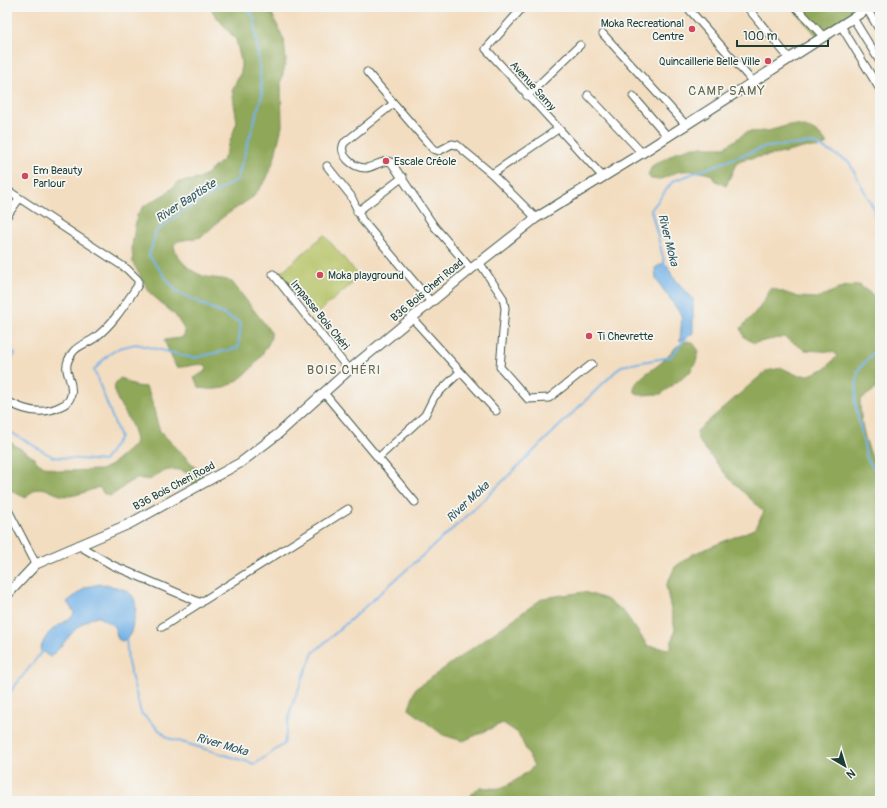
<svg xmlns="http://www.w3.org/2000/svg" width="887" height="808" viewBox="0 0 887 808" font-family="Pangolin,sans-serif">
<rect width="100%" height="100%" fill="#f6f6f2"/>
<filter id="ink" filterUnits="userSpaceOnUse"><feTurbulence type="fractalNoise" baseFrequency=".025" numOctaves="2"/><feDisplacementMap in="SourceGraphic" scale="8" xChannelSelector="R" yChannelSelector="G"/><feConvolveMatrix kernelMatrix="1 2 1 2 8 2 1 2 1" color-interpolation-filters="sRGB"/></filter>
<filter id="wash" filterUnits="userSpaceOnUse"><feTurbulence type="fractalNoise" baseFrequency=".012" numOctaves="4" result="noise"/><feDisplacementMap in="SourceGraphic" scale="16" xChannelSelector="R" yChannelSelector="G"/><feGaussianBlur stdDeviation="0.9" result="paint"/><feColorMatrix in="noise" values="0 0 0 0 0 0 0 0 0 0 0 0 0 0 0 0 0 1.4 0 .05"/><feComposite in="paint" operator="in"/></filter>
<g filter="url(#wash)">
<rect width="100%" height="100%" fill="#f3ddc0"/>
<!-- green -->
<polygon fill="#b4c162" stroke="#6a7f4b" points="324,235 360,277 315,315 279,274"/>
<!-- forest -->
<g fill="#8fa758" stroke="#577246">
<path d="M211 7H269L284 40 286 61 281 82 282 126 274 160 266 180 253 197 223 217 202 237 178 241 174 245C176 260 193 274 207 277 216 279 225 278 232 282L271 332C272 339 268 345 264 351 251 373 226 397 199 387L194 378 207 370 206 365C193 363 187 368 176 367L164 340 181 338 185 334 184 329 175 315 150 293 133 263 132 246 137 215 143 207 165 194 179 182 200 179 217 165 224 158 237 122 232 90 241 72V61L236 40 214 14Z"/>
<polygon points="791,7 867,7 819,38"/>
<path d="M789 125C806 126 818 129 827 144L817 148 807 147 779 154 745 159 736 164 726 186 714 180 712 175C703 172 687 169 677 172 665 177 665 180 651 179L648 175 652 166 677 152 694 147H725L747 132 768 131Z"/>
<path d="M859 285 880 300V386L860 400C860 425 867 451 880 473V801H468C479 777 490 794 505 786 515 782 526 773 534 766L518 733 503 723 463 741 443 735 409 709 415 689 543 598 584 592 606 599 624 612 648 646 670 649 675 629 666 586 675 567 693 554 754 529 764 512 727 476 698 440 697 431 766 371 782 368 797 375H809L826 368 837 356 834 352 805 350 784 337 754 343 744 337 741 328 760 307 771 288 798 297 817 298 846 286Z"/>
<path d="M688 341 693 343 699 351 696 362 690 372 661 394 640 395 635 392 634 387C641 374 652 371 662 362 670 354 676 344 688 341Z"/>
<path d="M121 378 135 386 146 387C154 401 154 416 160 431L205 477 204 482 193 485 190 480V475C177 465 161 470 150 480 126 475 126 490 109 496L104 494 99 487C90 490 75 497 65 496 46 493 42 479 26 498L7 489V440L33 457 39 464 59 471 101 470 111 465 134 445 136 440C134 434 133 427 130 422 125 410 104 387 121 378Z"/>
</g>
<!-- water -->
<g fill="#75b3e8" stroke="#4a788e">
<polygon points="663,263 668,266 672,276 693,299 693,333 680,341 682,316 656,279 655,268"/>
<path d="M101 584C128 589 142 592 133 623 131 632 131 637 122 641L118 639 114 626 97 616C72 625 68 642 50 657L40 650C49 626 55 630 73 616L74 612 67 602 86 587Z"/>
</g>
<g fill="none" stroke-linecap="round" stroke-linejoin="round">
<!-- stream -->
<g stroke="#75b3e8" stroke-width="2">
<polyline points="665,265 651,210 673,181 765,147 814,143 849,162 873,207 880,240"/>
<polyline points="7,345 15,354 7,365"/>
<polyline points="880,345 858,370 855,402 867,459 880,477"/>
<polyline points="7,430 53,457 104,461 120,437 94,370 108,355 119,348 136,344 193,358 238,348 241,323 176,291 149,256 156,231 185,210 237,180 262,95 254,17 246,7"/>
<polyline points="126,637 128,663 141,713 168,738 255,764 284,744 291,708 313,653 468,515 621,366 670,357 688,336"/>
<polyline points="7,696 44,649"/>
</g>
</g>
</g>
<g filter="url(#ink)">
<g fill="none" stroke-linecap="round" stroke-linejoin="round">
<defs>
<g id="minor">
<polyline points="523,7 486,49 603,177"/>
<polyline points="687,7 753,82"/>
<polyline points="747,7 789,58"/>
<polyline points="796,7 823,36"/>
<polyline points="867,9 880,31"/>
<polyline points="853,18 880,62"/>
<polyline points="841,26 879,88"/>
<polyline points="603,34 686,125"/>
<polyline points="367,72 433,149 439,151 452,144 457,145 492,174 536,218"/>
<polyline points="588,95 642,153"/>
<polyline points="527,96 580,45"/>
<polyline points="633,96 668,137"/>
<path d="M393 104 344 143C338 155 353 168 366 168 374 167 383 159 391 162L434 226 471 269"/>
<polyline points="327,166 351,196 362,220 431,302"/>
<polyline points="492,174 558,129"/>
<path d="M7 190 127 269 138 280V285C125 304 114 323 96 337 89 343 78 345 73 352 58 372 75 377 71 395 70 401 66 404 61 406 42 416 24 411 7 401"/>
<polyline points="357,212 403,177"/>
<polyline points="7,216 19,199"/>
<polyline points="479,262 503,298 505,308 500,367 528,399 549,398 592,364"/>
<polyline points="273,274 349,370"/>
<polyline points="412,318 496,411"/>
<polyline points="324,393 415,502"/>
<polyline points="378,458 425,415 434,397 460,372"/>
<polyline points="7,508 36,564"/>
<polyline points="78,545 112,565 201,603"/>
<polyline points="162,627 348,509"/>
</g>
<polyline id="major" points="7,595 36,564 129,524 240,463 278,434 349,370 471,269 536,218 642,153 870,7"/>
</defs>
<!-- minor casing -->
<use href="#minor" stroke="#3f5549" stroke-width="9"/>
<!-- major casing -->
<use href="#major" stroke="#3f5549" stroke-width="11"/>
<!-- minor -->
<use href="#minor" stroke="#fff" stroke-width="7"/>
<!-- major -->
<use href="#major" stroke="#fff" stroke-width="9"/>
</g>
</g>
<!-- markers -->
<g fill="#d1495b" stroke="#f6f6f2" stroke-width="1.5">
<circle cx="692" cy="29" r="4"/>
<circle cx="768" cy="61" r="4"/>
<circle cx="386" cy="161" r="4"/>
<circle cx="25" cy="176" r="4"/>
<circle cx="320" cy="275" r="4"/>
<circle cx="589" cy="336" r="4"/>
</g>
<g text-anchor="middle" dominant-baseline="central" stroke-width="3.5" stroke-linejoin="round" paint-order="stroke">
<!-- poi labels -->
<g font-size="11" fill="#1f3d34" stroke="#f6f6f2" text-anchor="start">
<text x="684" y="23" text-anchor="end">Moka Recreational<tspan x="684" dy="13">Centre</tspan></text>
<text x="760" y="61" text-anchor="end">Quincaillerie Belle Ville</text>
<text x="394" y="161">Escale Créole</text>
<text x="33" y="170">Em Beauty<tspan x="33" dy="13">Parlour</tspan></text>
<text x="328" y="275">Moka playground</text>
<text x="597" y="336">Ti Chevrette</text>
</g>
<!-- street labels -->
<g font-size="11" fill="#1f3d34" stroke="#f6f6f2">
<text transform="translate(533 86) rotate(48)">Avenue Samy</text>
<text transform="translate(427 290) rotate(-40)">B36 Bois Cheri Road</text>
<text transform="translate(320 315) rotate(51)">Impasse Bois Chéri</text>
<text transform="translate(174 486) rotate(-28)">B36 Bois Cheri Road</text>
</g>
<!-- water labels -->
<g font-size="12" font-style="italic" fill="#345a61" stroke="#f6f6f2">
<text transform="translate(186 201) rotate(-33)">River Baptiste</text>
<text transform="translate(668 240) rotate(76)">River Moka</text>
<text transform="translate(468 502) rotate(-43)">River Moka</text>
<text transform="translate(222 745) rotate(16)">River Moka</text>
</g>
<!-- quarter labels -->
<g font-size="13" letter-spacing="1" fill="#66674e" stroke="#f6f6f2">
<text x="727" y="91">CAMP SAMY</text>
<text x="344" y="370">BOIS CHÉRI</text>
</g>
</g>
<!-- margin -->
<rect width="887" height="808" fill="none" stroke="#f6f6f2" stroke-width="24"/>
<!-- north arrow -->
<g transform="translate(845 766) rotate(142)" stroke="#f6f6f2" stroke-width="3" paint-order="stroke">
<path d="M0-3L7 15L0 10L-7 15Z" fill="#1f3d34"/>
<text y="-6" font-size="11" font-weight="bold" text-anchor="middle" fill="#1f3d34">N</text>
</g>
<!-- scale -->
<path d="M737 40v6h91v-6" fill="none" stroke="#1f3d34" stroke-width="2"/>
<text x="743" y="40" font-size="12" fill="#1f3d34" stroke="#f6f6f2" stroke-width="3" paint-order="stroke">100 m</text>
</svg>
